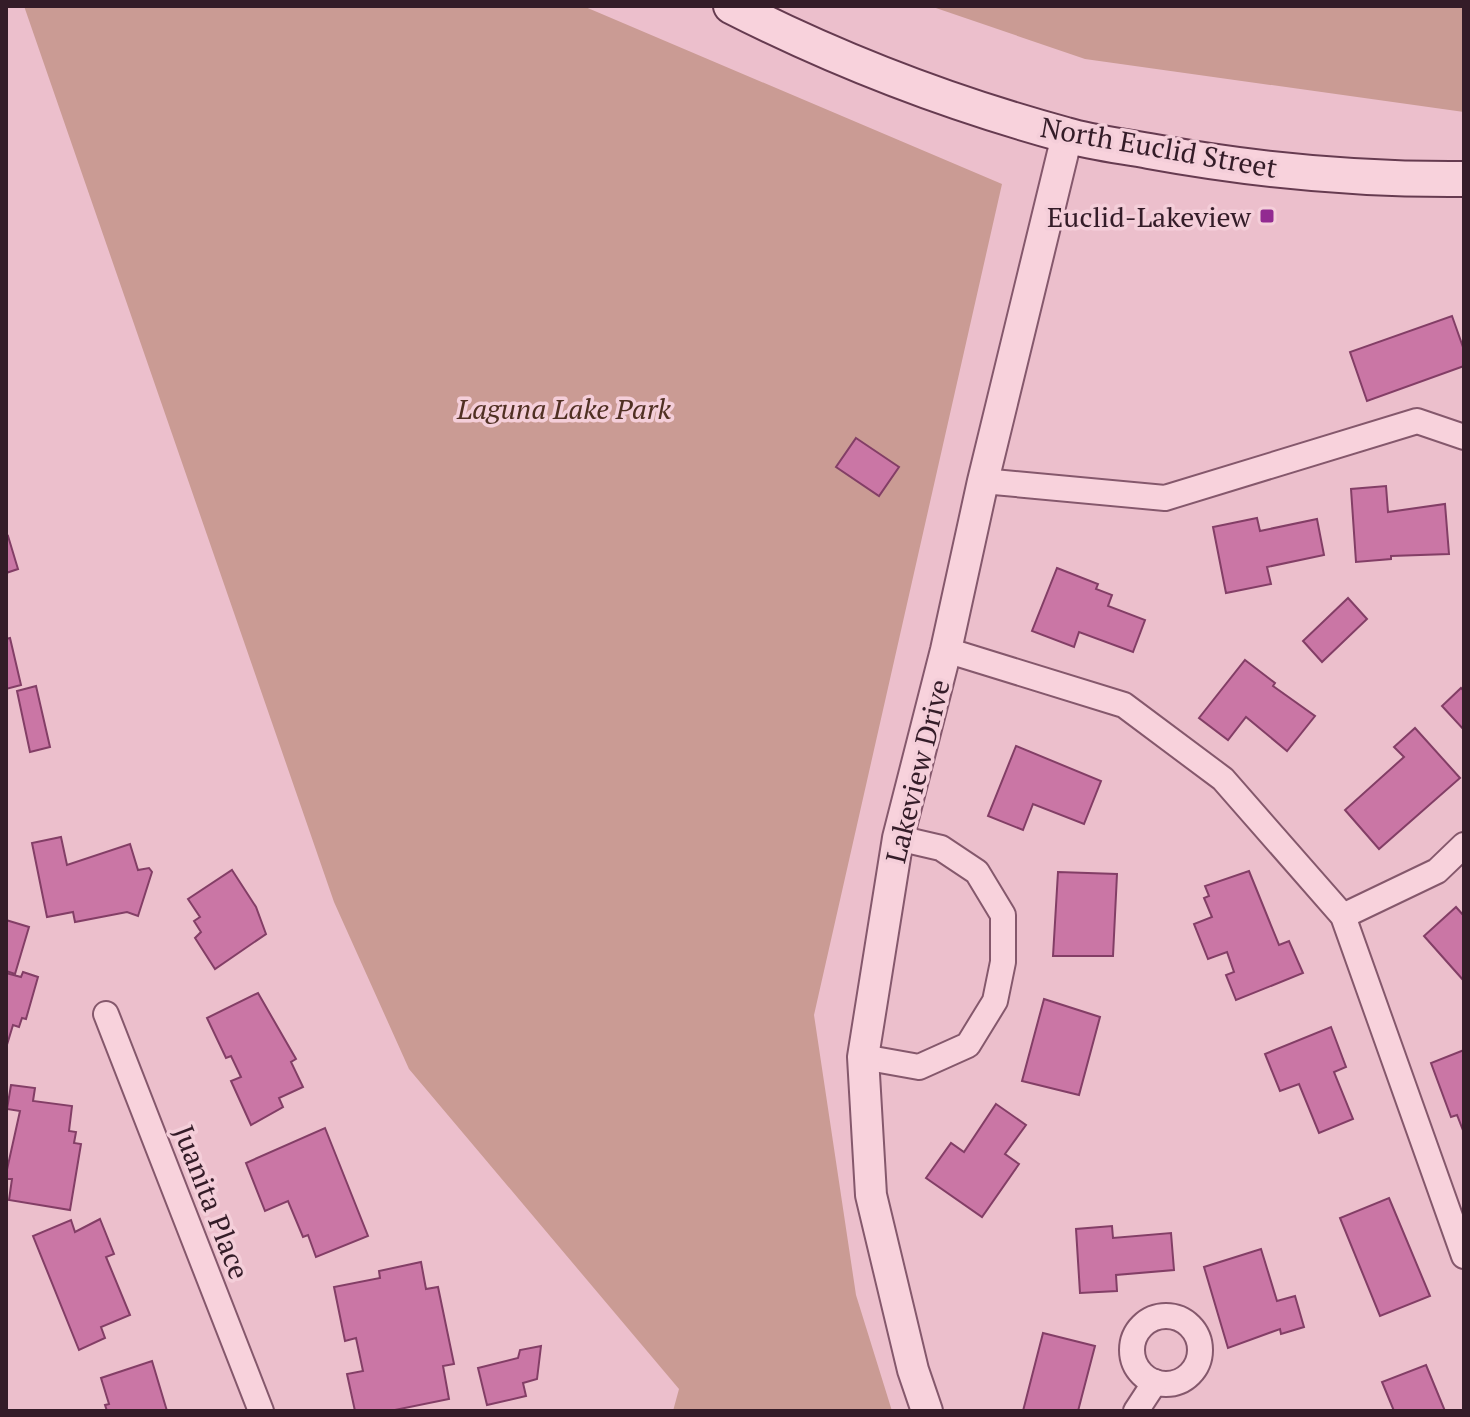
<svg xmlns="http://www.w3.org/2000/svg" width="1470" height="1417" viewBox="0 0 1470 1417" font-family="'PT Serif',serif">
<rect width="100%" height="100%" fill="#ecbfcc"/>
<!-- green -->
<g fill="#ca9b94">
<polygon points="24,6 583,6 1002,184 814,1015 856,1295 892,1411 673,1411 679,1389 409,1069 334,902"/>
<polygon points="930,6 1464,6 1464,112 1085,59"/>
</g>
<!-- building -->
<g fill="#ca76a5" stroke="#833e66" stroke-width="2">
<polygon points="1452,316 1464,350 1464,366 1367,401 1350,352"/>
<polygon points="856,438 899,467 879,496 836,467"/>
<polygon points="1386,486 1388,512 1445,504 1449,554 1391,556 1391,559 1356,562 1351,489"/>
<polygon points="1257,518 1260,531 1317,519 1324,555 1267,567 1271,584 1226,593 1213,527"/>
<polygon points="8,536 18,569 6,573 6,537"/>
<polygon points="1057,568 1098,584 1096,589 1112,595 1108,606 1145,620 1133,652 1079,632 1074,647 1032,631"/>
<polygon points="1348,598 1367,619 1322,662 1303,641"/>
<polygon points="10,638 21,685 6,689 6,639"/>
<polygon points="1245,660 1275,683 1273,686 1315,716 1287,751 1246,717 1228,740 1199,718"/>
<polygon points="36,686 50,747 30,752 17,691"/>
<polygon points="1461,688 1464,691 1464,730 1442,706"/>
<polygon points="1415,728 1460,778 1379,849 1345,810 1404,757 1394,747"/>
<polygon points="1016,746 1101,781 1084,824 1033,804 1023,830 988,816"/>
<polygon points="61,837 67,865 130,844 138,870 149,868 152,872 138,916 127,912 75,922 73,912 47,917 32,843"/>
<polygon points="232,870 256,907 266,934 215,969 195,938 201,932 194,921 200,917 188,899"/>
<polygon points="1249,871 1279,945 1289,941 1303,973 1236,1000 1226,975 1234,972 1227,952 1208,959 1194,924 1212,917 1204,898 1209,896 1205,886"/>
<polygon points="1058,872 1117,874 1113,956 1053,956"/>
<polygon points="1456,907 1464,916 1464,981 1424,936"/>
<polygon points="6,920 29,927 15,974 6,971"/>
<polygon points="23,972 38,977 26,1019 22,1018 19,1027 13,1025 6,1048 6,973 21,977"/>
<polygon points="258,993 296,1059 291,1062 303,1087 279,1098 283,1107 251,1125 231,1081 241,1077 231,1056 226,1058 207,1018"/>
<polygon points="1044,999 1100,1017 1079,1095 1022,1081"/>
<polygon points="1331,1027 1346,1067 1334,1072 1353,1119 1319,1133 1299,1084 1280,1091 1265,1054"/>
<polygon points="1464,1050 1464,1133 1457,1115 1451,1117 1431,1063"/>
<polygon points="11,1085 35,1088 33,1101 72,1106 69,1131 76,1132 74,1143 81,1144 70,1210 9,1200 12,1179 6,1179 6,1174 20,1111 7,1109"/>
<polygon points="996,1104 1026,1125 1005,1154 1019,1164 982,1217 926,1178 951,1143 964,1152"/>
<polygon points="325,1128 368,1236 316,1257 308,1235 303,1237 288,1201 265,1211 246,1163"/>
<polygon points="1389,1198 1430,1296 1380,1316 1340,1218"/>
<polygon points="100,1219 114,1254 106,1257 130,1315 101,1327 105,1338 79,1350 33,1236 71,1220 75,1232"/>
<polygon points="1112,1226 1113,1238 1171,1233 1174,1270 1116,1275 1117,1291 1080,1293 1076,1229"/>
<polygon points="1261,1249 1277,1301 1295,1296 1304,1327 1281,1334 1280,1329 1228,1348 1204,1267"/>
<polygon points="421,1262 426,1289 438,1287 454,1364 443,1366 449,1399 390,1411 355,1411 347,1374 363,1371 356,1338 345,1341 334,1287 380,1278 379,1271"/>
<polygon points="1043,1333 1095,1346 1078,1411 1023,1411"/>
<polygon points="541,1346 537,1379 523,1383 526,1396 487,1405 478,1368 518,1358 520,1350"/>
<polygon points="152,1361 167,1411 107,1411 105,1405 109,1404 101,1378"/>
<polygon points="1426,1365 1445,1411 1394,1411 1382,1382"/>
</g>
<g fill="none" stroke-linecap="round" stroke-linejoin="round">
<defs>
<g id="minor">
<polyline points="983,481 1165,498 1417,421 1464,437"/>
<polyline points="946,650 1124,705 1223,779 1343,916 1464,1256"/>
<polyline points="1343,916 1437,871 1464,845"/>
<polyline points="106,1014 261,1411"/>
<polyline points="863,1057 919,1067 968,1045 995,1001 1003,962 1003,915 977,872 941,848 898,838"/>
<circle cx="1166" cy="1350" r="34"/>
<polyline points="1136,1411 1155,1382"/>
</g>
<polyline id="tertiary" points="927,1411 913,1370 871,1195 863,1057 898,838 946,650 983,481 1067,136"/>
<path id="secondary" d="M731 6C837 60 952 104 1066 135 1093 143 1122 146 1149 151 1253 170 1359 180 1464 179"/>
</defs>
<!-- minor casing -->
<use href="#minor" stroke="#85586c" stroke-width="28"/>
<!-- tertiary casing -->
<use href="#tertiary" stroke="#85586c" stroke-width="34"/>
<!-- secondary casing -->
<use href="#secondary" stroke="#663b50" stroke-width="38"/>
<!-- minor -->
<use href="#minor" stroke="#f8d2dc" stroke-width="24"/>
<!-- tertiary -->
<use href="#tertiary" stroke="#f8d2dc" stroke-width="30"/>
<!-- secondary -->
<use href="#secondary" stroke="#f8d2dc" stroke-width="34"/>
</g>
<!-- markers -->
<rect fill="#922a91" stroke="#f4ced9" stroke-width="3" x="1259" y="208" width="16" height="16" rx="4"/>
<g text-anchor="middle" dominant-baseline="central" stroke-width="7" stroke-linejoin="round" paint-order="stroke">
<!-- street labels -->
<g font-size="28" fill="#341c28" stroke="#f4ced9">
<text transform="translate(1159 147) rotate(10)">North Euclid Street</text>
<text transform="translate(917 771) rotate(-76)">Lakeview Drive</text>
<text transform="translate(212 1202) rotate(69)">Juanita Place</text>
</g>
<!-- poi labels -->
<g font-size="28" fill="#341c28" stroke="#f4ced9" text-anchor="end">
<text x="1251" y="216">Euclid-Lakeview</text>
</g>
<!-- park labels -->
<g font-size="28" font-style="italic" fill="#503023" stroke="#f4ced9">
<text x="564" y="408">Laguna Lake Park</text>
</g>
</g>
<!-- border -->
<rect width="1470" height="1417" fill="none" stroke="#341c28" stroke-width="16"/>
</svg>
